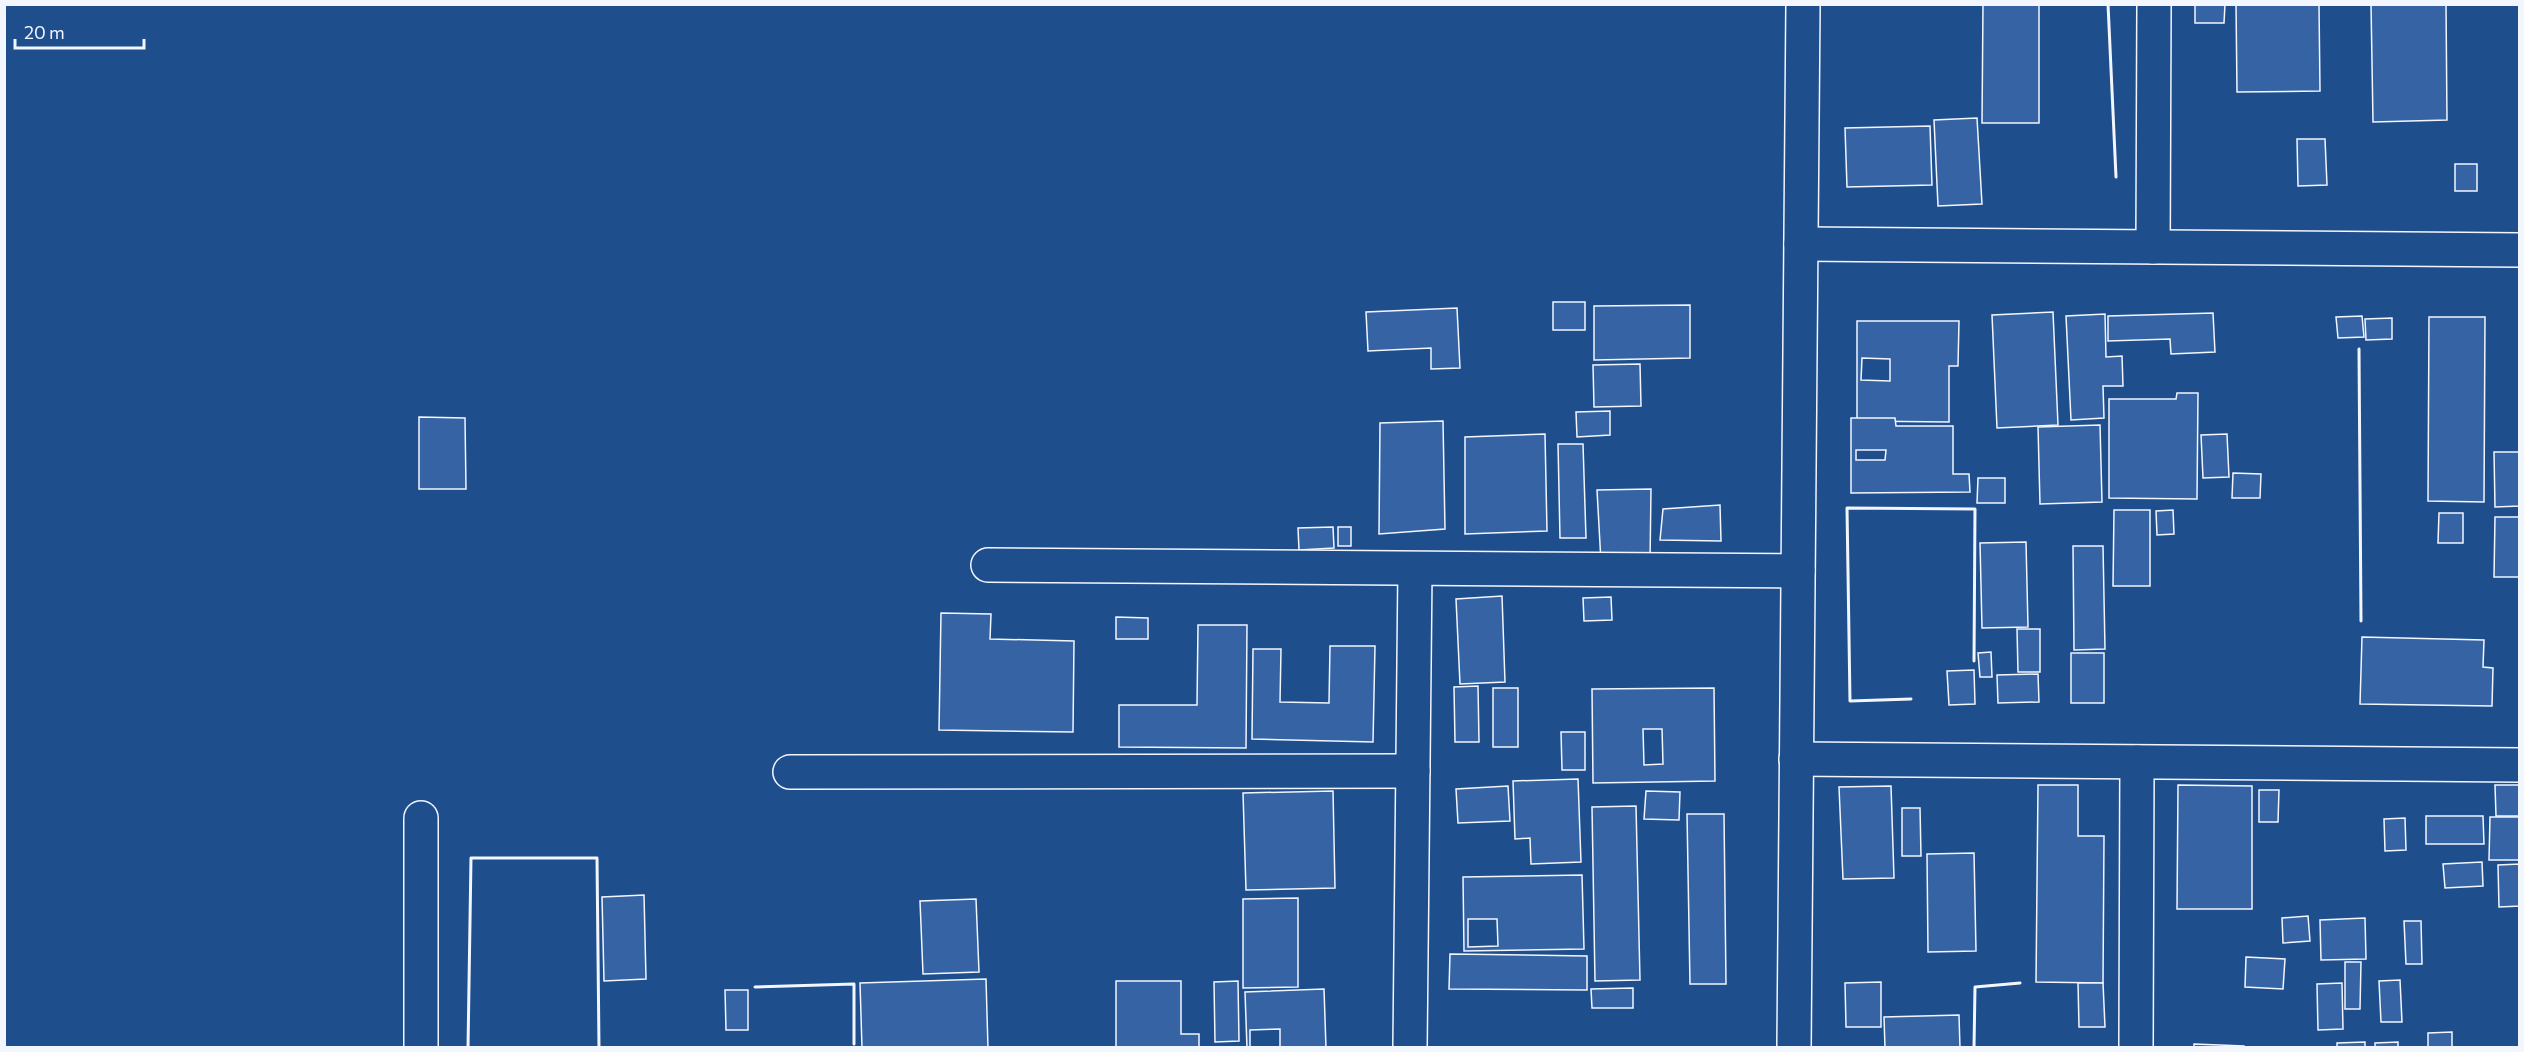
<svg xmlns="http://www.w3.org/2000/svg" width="2524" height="1052" viewBox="0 0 2524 1052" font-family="Commissioner,sans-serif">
<rect width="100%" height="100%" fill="#1f4e8c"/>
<!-- building -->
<g fill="#3563a3" stroke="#f2f6ff" stroke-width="1.5" fill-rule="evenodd">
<polygon points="1983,4 2039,4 2039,123 1982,123"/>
<polygon points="2195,4 2225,4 2224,23 2195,23"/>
<polygon points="2236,4 2319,4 2320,91 2237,92"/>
<polygon points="2371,4 2446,4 2447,120 2373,122"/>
<polygon points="1977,118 1982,204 1938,206 1934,120"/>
<polygon points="1930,126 1932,185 1847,187 1845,128"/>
<polygon points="2297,139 2325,139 2327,185 2298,186"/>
<rect x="2455" y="164" width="22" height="27"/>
<rect x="1553" y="302" width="32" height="28"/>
<polygon points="1690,305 1690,358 1594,360 1594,306"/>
<polygon points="1457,308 1460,368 1431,369 1431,348 1368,351 1366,312"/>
<polygon points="2053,312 2058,425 1997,428 1992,315"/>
<polygon points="2213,313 2215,352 2171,354 2170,339 2108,341 2108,316"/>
<polygon points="2105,314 2106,357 2122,356 2123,386 2103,386 2104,418 2071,420 2066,316"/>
<polygon points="2362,316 2364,337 2338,338 2336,317"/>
<polygon points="2429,317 2485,317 2484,502 2428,501"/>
<polygon points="2392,318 2392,339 2366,340 2365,319"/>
<path d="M1857 321H1959L1958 366H1949V422L1857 421ZM1862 358 1890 359V381L1861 380Z"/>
<polygon points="1640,364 1641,406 1594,407 1593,365"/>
<polygon points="2177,393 2198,393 2197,499 2109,498 2109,399 2176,399"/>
<polygon points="1610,411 1610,435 1577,437 1576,412"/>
<polygon points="419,417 465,418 466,489 419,489"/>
<path d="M1851 418H1895L1896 426H1953V474H1969L1970 492 1851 493ZM1856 450H1886L1885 460H1856Z"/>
<polygon points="1443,421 1445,529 1379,534 1380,423"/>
<polygon points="2100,425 2102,502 2040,504 2038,427"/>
<polygon points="1545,434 1547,531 1465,534 1465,437"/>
<polygon points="2227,434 2229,477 2203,478 2201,435"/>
<polygon points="1558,444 1583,444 1586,538 1560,538"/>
<polygon points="2494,452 2520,452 2520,506 2495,507"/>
<polygon points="2233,473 2261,474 2260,498 2232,498"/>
<polygon points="1978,478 2005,478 2005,503 1977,503"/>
<polygon points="1651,489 1650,562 1601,562 1597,490"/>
<polygon points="1720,505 1721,541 1660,540 1663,509"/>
<polygon points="2114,510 2150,510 2150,586 2113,586"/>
<polygon points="2173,510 2174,534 2157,535 2156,511"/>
<polygon points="2439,513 2463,513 2463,543 2438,543"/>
<polygon points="2495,517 2520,517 2520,577 2494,577"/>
<polygon points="1333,527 1334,548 1299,550 1298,528"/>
<rect x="1338" y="527" width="13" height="19"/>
<polygon points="2026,542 2028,627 1982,628 1980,543"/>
<polygon points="2073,546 2103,546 2105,649 2074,650"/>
<polygon points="1502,596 1505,682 1460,684 1456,599"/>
<polygon points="1611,597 1612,620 1584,621 1583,598"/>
<polygon points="941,613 991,614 990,639 1074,641 1073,732 939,730"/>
<polygon points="1116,617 1148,618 1148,639 1116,639"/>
<polygon points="1198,625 1247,625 1246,748 1119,747 1119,705 1197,705"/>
<polygon points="2017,629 2040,629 2040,672 2018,672"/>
<polygon points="2362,637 2484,640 2483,667 2493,668 2492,706 2360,704"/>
<polygon points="1330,646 1375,646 1373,742 1252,739 1253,649 1281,649 1280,702 1329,703"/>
<polygon points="1991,652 1992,677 1980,677 1978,653"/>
<rect x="2071" y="653" width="33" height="50"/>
<polygon points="1974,670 1975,704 1949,705 1947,671"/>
<polygon points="2038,674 2039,702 1998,703 1997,675"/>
<polygon points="1478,686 1479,742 1455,742 1454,687"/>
<rect x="1493" y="688" width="25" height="59"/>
<path d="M1714 688 1715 781 1593 783 1592 689ZM1643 729H1662L1663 764 1644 765Z"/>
<polygon points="1561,732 1585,732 1585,770 1562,770"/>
<polygon points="1578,779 1581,862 1531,864 1530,838 1515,839 1513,781"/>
<polygon points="2038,785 2078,785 2078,836 2104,836 2103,983 2036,982"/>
<polygon points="2178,785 2252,786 2252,909 2177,909"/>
<polygon points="2495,785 2520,785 2520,816 2496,816"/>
<polygon points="1508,786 1510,821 1458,823 1456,789"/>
<polygon points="1891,786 1894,878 1843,879 1839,787"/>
<polygon points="2259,790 2279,790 2278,822 2259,822"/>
<polygon points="1333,791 1335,888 1246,890 1243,793"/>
<polygon points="1646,791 1680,792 1679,820 1644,819"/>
<polygon points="1636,806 1640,980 1595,981 1592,807"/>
<polygon points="1902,808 1920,808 1921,856 1902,856"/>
<polygon points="1687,814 1724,814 1726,984 1690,984"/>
<polygon points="2426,816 2483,816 2484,844 2426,844"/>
<polygon points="2490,817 2520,817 2520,860 2489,860"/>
<polygon points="2405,818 2406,850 2385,851 2384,819"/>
<polygon points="1974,853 1976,951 1928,952 1927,854"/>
<polygon points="2482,862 2483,886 2445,888 2443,864"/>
<polygon points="2520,864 2520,906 2499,907 2498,865"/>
<path d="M1582 875 1584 949 1464 951 1463 877ZM1468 919H1497L1498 946 1468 947Z"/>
<polygon points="644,895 646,979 604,981 602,897"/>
<polygon points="1298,898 1298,987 1243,988 1243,899"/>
<polygon points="976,899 979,972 923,974 920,901"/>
<polygon points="2308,916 2310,941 2283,943 2282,918"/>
<polygon points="2365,918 2366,959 2321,960 2320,920"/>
<polygon points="2404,921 2421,921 2422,964 2406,964"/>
<polygon points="1450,954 1587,956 1587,990 1449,989"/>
<polygon points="2246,957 2285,959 2283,989 2245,987"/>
<polygon points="2345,962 2361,962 2360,1009 2345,1009"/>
<polygon points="986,979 988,1048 862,1048 860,983"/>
<polygon points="2400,980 2402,1022 2381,1022 2379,981"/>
<polygon points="1116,981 1181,981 1181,1034 1199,1034 1199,1048 1116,1048"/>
<polygon points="1238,981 1239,1041 1215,1042 1214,982"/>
<polygon points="1881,982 1881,1027 1846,1027 1845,983"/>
<polygon points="2078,983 2103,983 2105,1027 2079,1027"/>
<polygon points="2342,983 2343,1029 2318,1030 2317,984"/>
<polygon points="1633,988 1633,1008 1592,1008 1591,989"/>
<polygon points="1324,989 1326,1048 1280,1048 1280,1029 1250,1030 1250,1048 1247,1048 1245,992"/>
<polygon points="725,990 748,990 748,1030 726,1030"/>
<polygon points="1959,1015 1960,1048 1885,1048 1884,1017"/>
<polygon points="2452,1032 2452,1048 2428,1048 2428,1033"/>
<polygon points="2365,1042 2365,1048 2337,1048 2337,1043"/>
<polygon points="2398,1042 2398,1048 2375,1048 2375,1043"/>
<polygon points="2194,1044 2244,1046 2244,1048 2194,1048"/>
</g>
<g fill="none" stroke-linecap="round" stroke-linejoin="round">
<defs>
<g id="street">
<polyline points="1801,244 2520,250"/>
<polyline points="2153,247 2154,4"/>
<polyline points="988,565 1798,571"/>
<polyline points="1796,759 2520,765"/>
<polyline points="790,772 1413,771"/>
<polyline points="421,1048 421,818"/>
<polyline points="1410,1048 1415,569"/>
<polyline points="1794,1048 1803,4"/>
<polyline points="2136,1048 2137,762"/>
</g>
</defs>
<!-- street casing -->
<use href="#street" stroke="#f2f6ff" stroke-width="36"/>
<!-- street -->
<use href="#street" stroke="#1f4e8c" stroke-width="33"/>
<!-- wall -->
<g stroke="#f2f6ff" stroke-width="3">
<polyline points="2108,4 2116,177"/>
<polyline points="2359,349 2361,621"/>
<polyline points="1911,699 1850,701 1847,508 1975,509 1974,661"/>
<polyline points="755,987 854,984 854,1044"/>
<polyline points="468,1048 471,858 597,858 599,1048"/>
<polyline points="1974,1048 1975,987 2020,983"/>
</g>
</g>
<!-- border -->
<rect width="2524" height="1052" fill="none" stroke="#f2f6ff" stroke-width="12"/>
<!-- scale -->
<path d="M15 39v9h129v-9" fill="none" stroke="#f2f6ff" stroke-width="3"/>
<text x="24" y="39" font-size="18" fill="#f2f6ff" stroke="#1f4e8c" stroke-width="4.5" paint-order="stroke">20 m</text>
</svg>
